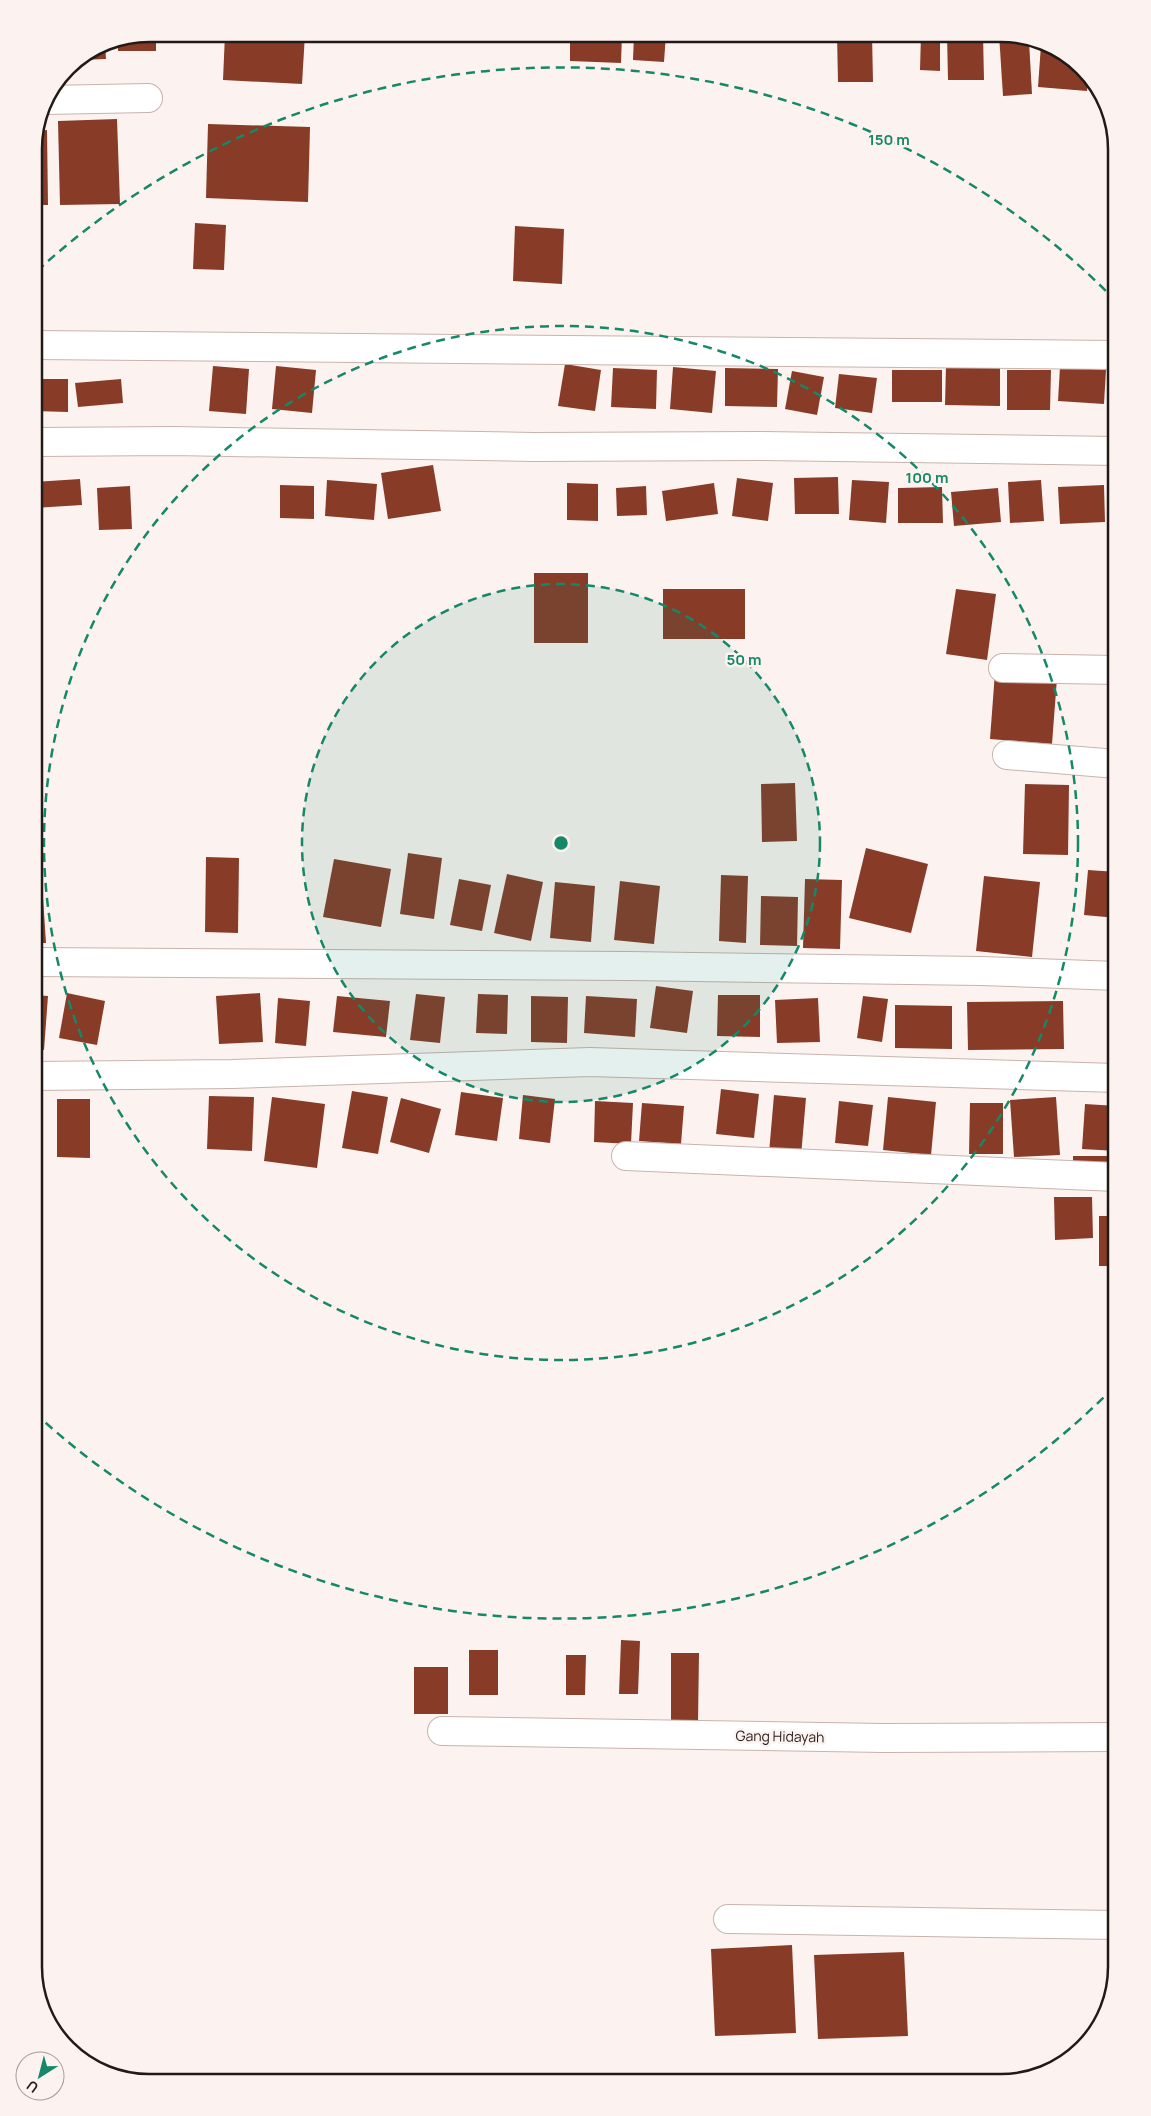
<svg xmlns="http://www.w3.org/2000/svg" width="1151" height="2116" viewBox="0 0 1151 2116" font-family="Manrope,sans-serif">
<rect width="100%" height="100%" fill="#fcf3f1"/>
<!-- building -->
<g fill="#883b27">
<polygon points="149,34 156,34 156,51 118,51 118,40"/>
<polygon points="225,34 305,34 302,84 223,80"/>
<polygon points="570,34 622,34 621,63 570,61"/>
<polygon points="634,34 666,34 664,62 633,60"/>
<polygon points="837,34 872,34 873,82 838,82"/>
<polygon points="921,34 940,34 940,71 920,70"/>
<polygon points="947,34 983,34 984,80 948,80"/>
<polygon points="999,34 1010,34 1029,41 1032,94 1003,96"/>
<polygon points="105,42 106,59 79,60 83,57"/>
<polygon points="1041,45 1066,53 1088,80 1087,91 1038,87"/>
<polygon points="117,119 120,204 60,205 58,121"/>
<polygon points="208,124 310,127 308,202 206,198"/>
<polygon points="47,130 48,205 34,205 34,142 37,131"/>
<polygon points="195,223 226,225 224,270 193,269"/>
<polygon points="515,226 564,229 562,284 513,281"/>
<polygon points="1117,245 1117,267 1116,267 1114,246"/>
<polygon points="565,364 601,370 595,411 558,406"/>
<polygon points="946,365 1000,366 1000,406 945,405"/>
<polygon points="213,366 249,369 246,414 209,411"/>
<polygon points="276,366 316,370 312,413 272,409"/>
<polygon points="673,367 716,371 712,413 670,409"/>
<polygon points="1060,367 1106,370 1104,404 1058,401"/>
<polygon points="613,368 657,370 656,409 611,407"/>
<polygon points="725,368 778,369 777,407 725,406"/>
<rect x="892" y="370" width="50" height="32"/>
<polygon points="1007,370 1051,370 1050,410 1007,410"/>
<polygon points="792,371 824,377 817,415 785,409"/>
<polygon points="839,374 877,378 872,413 835,408"/>
<polygon points="34,379 68,379 68,412 34,411"/>
<polygon points="121,379 123,403 78,407 75,383"/>
<polygon points="433,465 441,511 388,519 381,473"/>
<polygon points="838,477 839,514 795,514 794,478"/>
<polygon points="737,478 773,483 768,521 732,516"/>
<polygon points="80,479 82,505 34,508 34,482"/>
<polygon points="327,480 377,484 374,520 325,516"/>
<polygon points="852,480 889,482 886,523 849,520"/>
<polygon points="1041,480 1044,521 1010,523 1008,482"/>
<polygon points="567,483 598,484 598,521 567,520"/>
<polygon points="714,483 718,514 666,521 662,491"/>
<polygon points="280,485 314,486 314,519 280,518"/>
<polygon points="1104,485 1105,522 1060,524 1058,487"/>
<polygon points="130,486 132,529 99,530 97,488"/>
<polygon points="646,486 647,515 617,516 616,488"/>
<polygon points="942,487 943,523 898,523 898,488"/>
<polygon points="998,488 1001,522 954,526 951,492"/>
<rect x="534" y="573" width="54" height="70"/>
<rect x="663" y="589" width="82" height="50"/>
<polygon points="956,589 996,594 987,660 946,654"/>
<polygon points="995,672 1057,678 1052,744 990,739"/>
<polygon points="795,783 797,841 762,842 761,784"/>
<polygon points="1025,784 1069,785 1068,855 1023,854"/>
<polygon points="34,837 39,837 46,943 34,943"/>
<polygon points="866,848 928,864 911,933 849,918"/>
<polygon points="408,853 442,858 434,919 400,914"/>
<polygon points="206,857 239,858 238,933 205,932"/>
<polygon points="334,859 391,869 381,927 323,917"/>
<polygon points="1088,870 1117,872 1117,918 1084,915"/>
<polygon points="507,874 543,882 531,941 494,933"/>
<polygon points="721,875 748,876 746,943 719,941"/>
<polygon points="984,876 1040,882 1032,957 976,951"/>
<polygon points="459,879 491,885 482,931 450,925"/>
<polygon points="805,879 842,880 840,949 803,948"/>
<polygon points="620,881 660,886 654,944 614,940"/>
<polygon points="555,882 595,886 591,942 550,938"/>
<polygon points="761,896 798,897 797,946 760,945"/>
<polygon points="656,986 693,991 687,1033 650,1028"/>
<polygon points="67,993 105,1001 97,1045 59,1038"/>
<polygon points="260,993 263,1042 219,1044 216,996"/>
<polygon points="416,994 445,997 440,1043 410,1040"/>
<polygon points="478,994 508,995 507,1034 476,1033"/>
<polygon points="34,995 48,996 44,1050 34,1049"/>
<polygon points="718,995 760,995 760,1037 717,1036"/>
<polygon points="337,996 390,1001 386,1037 333,1032"/>
<polygon points="531,996 568,997 567,1043 531,1042"/>
<polygon points="586,996 637,999 635,1037 584,1033"/>
<polygon points="863,996 888,999 882,1042 857,1038"/>
<polygon points="278,998 310,1001 306,1046 275,1043"/>
<polygon points="818,998 820,1042 777,1043 775,1000"/>
<polygon points="1063,1001 1064,1049 968,1050 967,1002"/>
<polygon points="895,1005 952,1006 952,1049 895,1048"/>
<polygon points="721,1089 759,1094 754,1138 716,1134"/>
<polygon points="352,1091 388,1097 378,1154 342,1148"/>
<polygon points="461,1092 503,1098 497,1141 455,1135"/>
<polygon points="523,1095 555,1099 550,1143 519,1139"/>
<polygon points="774,1095 806,1098 801,1156 769,1153"/>
<polygon points="209,1096 254,1097 252,1151 207,1149"/>
<polygon points="272,1097 325,1104 317,1168 264,1161"/>
<polygon points="888,1097 936,1102 931,1155 883,1150"/>
<polygon points="1056,1097 1060,1155 1014,1157 1010,1100"/>
<polygon points="401,1098 441,1109 429,1153 390,1142"/>
<polygon points="57,1099 90,1099 90,1158 57,1157"/>
<polygon points="595,1101 633,1103 631,1144 594,1142"/>
<polygon points="839,1101 873,1105 868,1146 835,1143"/>
<polygon points="642,1103 684,1106 681,1144 639,1141"/>
<polygon points="970,1103 1003,1103 1003,1154 969,1154"/>
<polygon points="34,1104 41,1105 38,1155 34,1155"/>
<polygon points="1085,1104 1117,1106 1117,1151 1082,1149"/>
<rect x="1073" y="1156" width="44" height="15"/>
<polygon points="1054,1197 1092,1197 1093,1238 1055,1240"/>
<rect x="1099" y="1216" width="18" height="50"/>
<polygon points="621,1640 640,1641 638,1694 619,1694"/>
<rect x="469" y="1650" width="29" height="45"/>
<polygon points="671,1653 699,1653 698,1723 671,1723"/>
<polygon points="566,1655 586,1655 585,1695 566,1695"/>
<rect x="414" y="1667" width="34" height="47"/>
<polygon points="792,1945 796,2033 715,2036 711,1949"/>
<polygon points="904,1952 908,2036 818,2039 814,1955"/>
</g>
<g fill="none" stroke-linecap="round" stroke-linejoin="round">
<defs>
<g id="minor">
<polyline points="46,100 148,98"/>
<polyline points="34,345 1117,355"/>
<polyline points="34,442 173,441 533,447 758,446 1117,451"/>
<polyline points="1003,668 1117,670"/>
<polyline points="1007,755 1117,764"/>
<polyline points="34,962 627,966 981,971 1117,976"/>
<polyline points="34,1076 232,1074 590,1062 1117,1078"/>
<polyline points="626,1156 1117,1177"/>
<polyline points="442,1731 884,1738 1117,1737"/>
<polyline points="728,1919 1117,1925"/>
</g>
</defs>
<!-- minor casing -->
<use href="#minor" stroke="#c8b3ad" stroke-width="30"/>
<!-- minor -->
<use href="#minor" stroke="#fff" stroke-width="28"/>
</g>
<!-- distance rings -->
<circle cx="561" cy="843" r="259" fill="#168767" fill-opacity=".12"/>
<g fill="none" stroke="#168767" stroke-width="2.5" stroke-dasharray="9 6">
<circle cx="561" cy="843" r="259"/>
<circle cx="561" cy="843" r="517"/>
<path d="M1114 1387A776 776 0 0 1 37 1415M37 271A776 776 0 0 1 1114 299"/>
</g>
<g text-anchor="middle" dominant-baseline="central" stroke-width="5" stroke-linejoin="round" paint-order="stroke">
<!-- street labels -->
<g font-size="14" fill="#211a17" stroke="#fcf3f1">
<text transform="translate(780 1736) rotate(1)">Gang Hidayah</text>
</g>
</g>
<!-- crop -->
<path d="M0 0H1151V2116H0ZM149 42H1001A107 107 0 0 1 1108 149V1967A107 107 0 0 1 1001 2074H149A107 107 0 0 1 42 1967V149A107 107 0 0 1 149 42Z" fill="#fcf3f1" fill-rule="evenodd"/>
<path fill="none" stroke="#211a17" stroke-width="2.5" d="M149 42H1001A107 107 0 0 1 1108 149V1967A107 107 0 0 1 1001 2074H149A107 107 0 0 1 42 1967V149A107 107 0 0 1 149 42Z"/>
<circle cx="561" cy="843" r="8" fill="#168767" stroke="#fcf3f1" stroke-width="2.5"/>
<g font-size="15" text-anchor="middle" font-weight="bold" fill="#168767" stroke="#fcf3f1" stroke-width="5" stroke-linejoin="round" paint-order="stroke">
<text x="889" y="145">150 m</text>
<text x="927" y="483">100 m</text>
<text x="744" y="665">50 m</text>
</g>
<!-- north arrow -->
<g transform="translate(40 2076) rotate(216)"><circle r="24" fill="#fcf3f1" stroke="#a49c9a"/>
<path d="M0-4L9 19L0 12L-9 19Z" fill="#168767"/>
<text y="-8" font-size="14" font-weight="bold" text-anchor="middle" fill="#211a17">U</text>
</g>
</svg>
